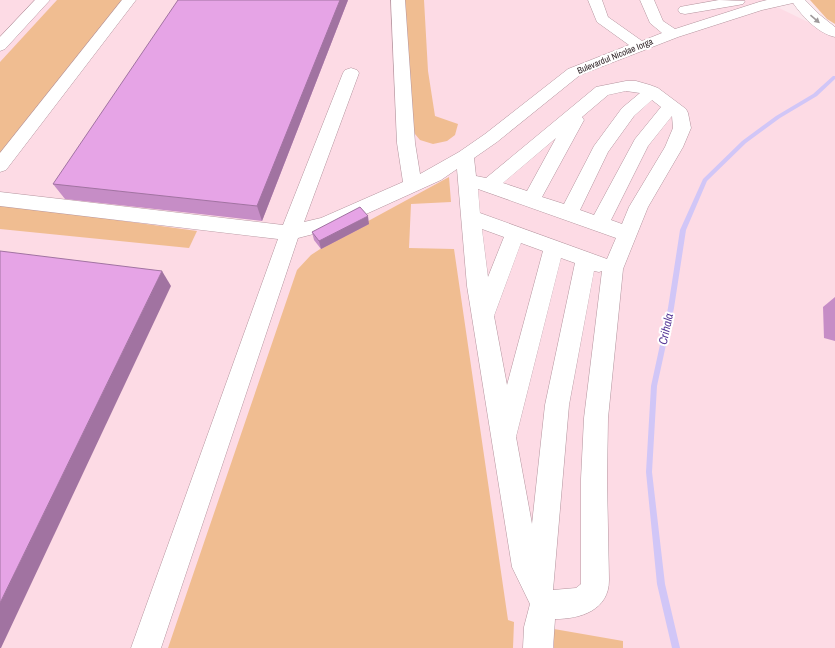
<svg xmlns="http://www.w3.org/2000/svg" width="835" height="648" viewBox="0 0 835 648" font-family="'Archivo Narrow',sans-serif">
<rect width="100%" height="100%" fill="#fce7ed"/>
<!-- built -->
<polygon fill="#fddbe5" points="0,0 779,0 777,7 835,35 835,648 0,648"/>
<!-- green -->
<g fill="#f0bd91">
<polygon points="57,0 124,0 0,159 0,62"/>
<polygon points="404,0 424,0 428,71 435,116 458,124 455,135 447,141 433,144 420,140 410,128"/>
<polygon points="810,0 835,0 835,24 827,19"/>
<polygon points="449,177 451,202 411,204 409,248 454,249 508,620 514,622 513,648 168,648 297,270 311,255 337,238"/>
<polygon points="0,204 197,231 189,248 0,229"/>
<polygon points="554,629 623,641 623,648 554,648"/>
</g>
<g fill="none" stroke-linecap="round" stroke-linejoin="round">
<!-- stream -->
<polygon fill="#d1c6f7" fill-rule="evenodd" points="833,76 835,76 835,79 817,96 780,118 746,143 707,181 686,230 674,308 657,386 652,472 665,584 680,648 672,648 657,584 646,472 651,386 668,308 680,230 703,179 742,141 776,116 813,94"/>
<defs>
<g id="minor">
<polygon points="35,0 50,0 5,49 0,51 0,37"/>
<polygon points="122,0 136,0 6,170 0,172 0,153"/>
<path d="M391 0H405L415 143 420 174 459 152 485 134 568 69 629 45 597 22 588 0H602L608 17 642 41 662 33 650 23 640 0H654L663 21 675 29 759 2 767 0H795L793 3 762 10 678 37 580 75 497 142 474 158 476 176 486 178 596 87 626 81H636L650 85 658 88 686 109 688 113 691 128 683 147 648 207 623 269 608 418 607 479 609 580C609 610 581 619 555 619L553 648H523L524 627 530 604 512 567 467 286 457 169 441 180 333 229 298 238 161 648H131L278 239 0 206V192L283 225 343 73 345 70 351 68 357 70 359 73 304 222 321 218 403 182 397 143ZM626 91 640 93 622 108 594 146 564 204 542 197 584 120 582 117 608 95ZM652 100 661 107 635 139 594 215 580 210 608 152 634 116ZM672 116 673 128 665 147 629 207 622 224 611 220 648 146ZM556 138 527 191 503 183ZM478 189 616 238 607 259 480 213ZM482 229 504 237 488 277ZM521 243 543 251 507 385 494 316ZM561 258 575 263 545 405 532 524 516 437ZM594 271 599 272 602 271 584 418 581 479V584L576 588 553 590 569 405Z"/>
<polygon points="719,0 745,1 743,4 738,5 685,14 680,13 678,10 680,7 685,6"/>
</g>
<path id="major" d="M791 0H805L820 15 835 27V37C817 33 801 15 791 0Z"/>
</defs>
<!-- minor casing -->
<use href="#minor" stroke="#b4949e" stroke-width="1"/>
<!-- major casing -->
<use href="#major" stroke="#b4949e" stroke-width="1"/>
<!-- minor -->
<use href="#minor" fill="#fff" fill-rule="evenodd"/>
<!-- major -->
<use href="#major" fill="#fff" fill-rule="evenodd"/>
</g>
<!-- wall -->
<g fill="#c68dc6">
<polygon points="348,0 262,221 65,199 53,184"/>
<polygon points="369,224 321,249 314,240 312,232"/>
<polygon points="835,297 835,341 824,338 823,307"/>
</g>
<!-- shaded-wall -->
<g fill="#a173a1">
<polygon points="340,0 348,0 262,221 257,206"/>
<polygon points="368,216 369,224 321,249 319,241"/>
<polygon points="162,271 171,286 1,648 0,648 0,603"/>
</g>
<!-- building -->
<g fill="#e6a4e6" stroke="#a173a1">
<polygon points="178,0 340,0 257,206 53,184"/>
<polygon points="360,207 368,216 319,241 312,232"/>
<polygon points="0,251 162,271 0,603"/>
</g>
<!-- one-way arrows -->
<defs><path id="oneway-solid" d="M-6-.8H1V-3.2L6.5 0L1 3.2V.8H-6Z"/></defs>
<use fill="#a09a9c" href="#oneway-solid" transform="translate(815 19) rotate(41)"/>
<g text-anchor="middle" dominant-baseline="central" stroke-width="4" stroke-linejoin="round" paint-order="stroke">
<!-- far-street labels -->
<g font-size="9" fill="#2b1f22" stroke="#fff">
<text transform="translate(615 56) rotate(-22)">Bulevardul Nicolae Iorga</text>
</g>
<!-- water labels -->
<g font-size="12" font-style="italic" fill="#5a3c99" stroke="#fff">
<text transform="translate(666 329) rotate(-78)">Crihala</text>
</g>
</g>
</svg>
